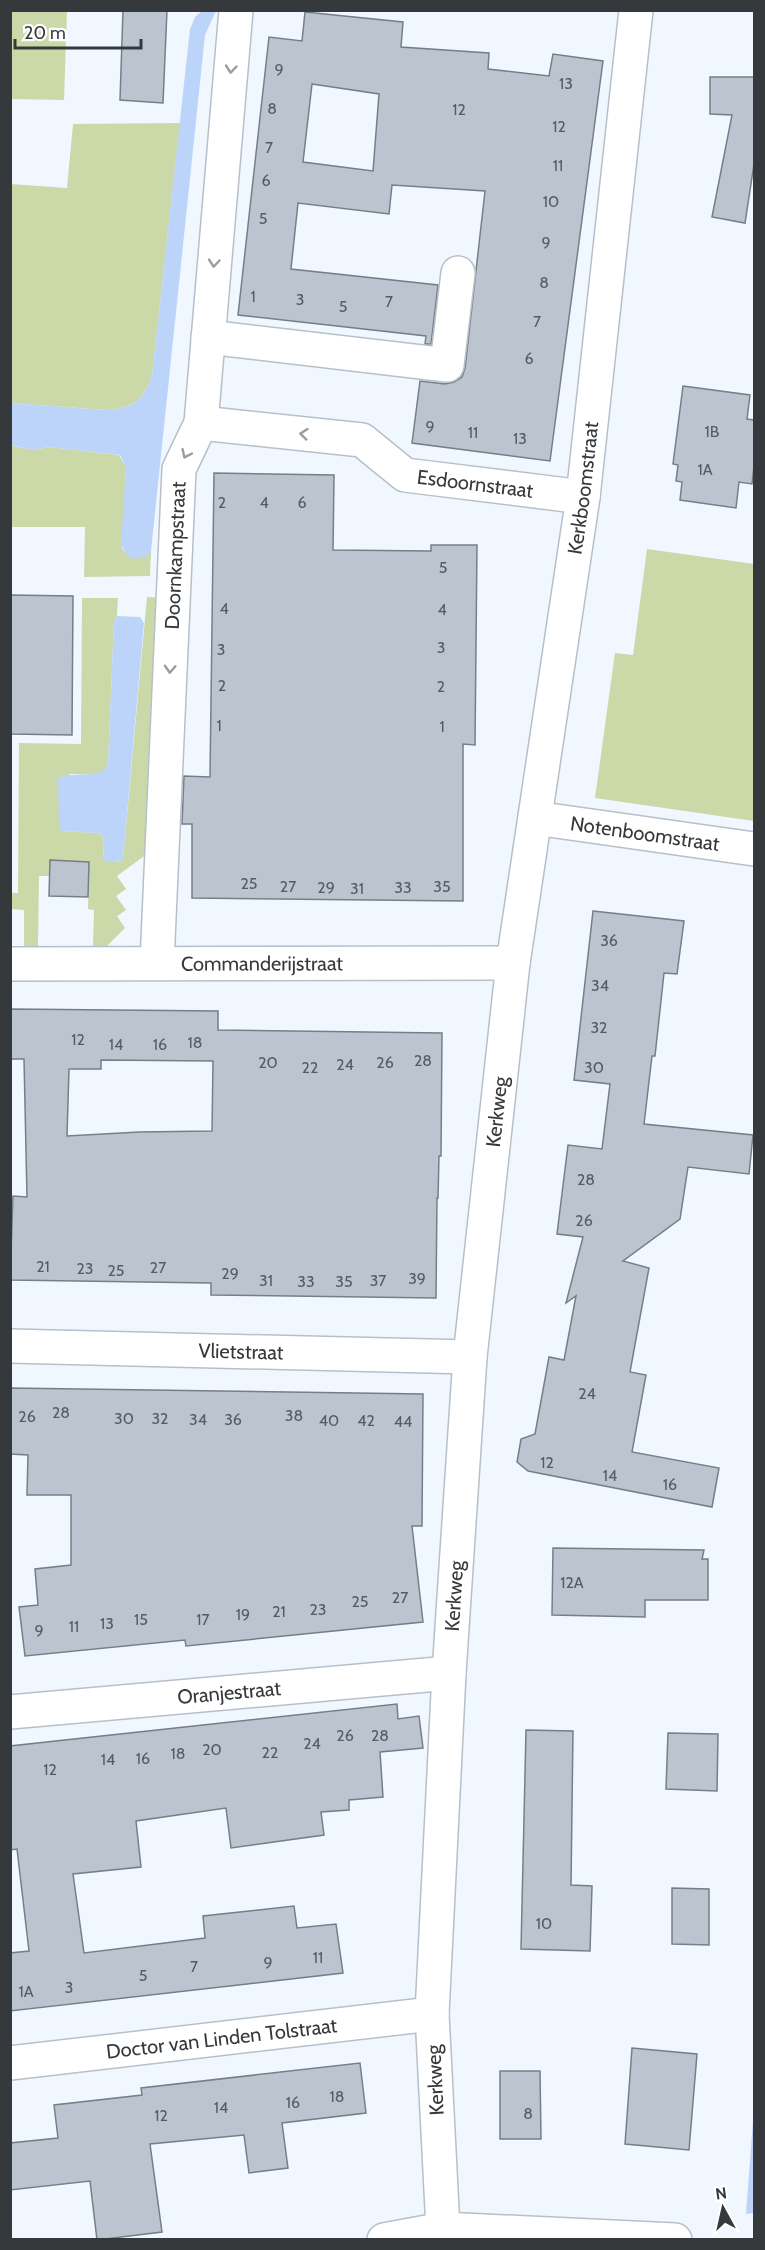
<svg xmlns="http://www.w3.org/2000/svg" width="765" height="2250" viewBox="0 0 765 2250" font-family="Cabin,sans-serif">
<rect width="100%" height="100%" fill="#f0f7ff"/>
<!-- green -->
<g fill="#cbd8a7">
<polygon points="11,10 67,11 64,100 11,99"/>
<path d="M180 123 152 376C142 401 134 408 106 410L11 403 10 184 67 188 73 124Z"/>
<polygon points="10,445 33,450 49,447 119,455 126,467 122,548 125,553 146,557 151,551 150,576 84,577 85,527 11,527"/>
<polygon points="647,549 754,564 754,821 595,798 615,653 633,655"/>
<path d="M147 597 163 598 151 851 117 876 126 889 116 896 126 910 117 916 125 928 107 946 93 947 94 910 88 909 89 862 50 860V876H39L38 946H24V910L11 909V893H18L19 743 81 744 82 598H118L117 616 114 621 108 764C103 778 83 774 70 774L62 831 97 833 102 835 104 841 103 860 117 862 123 859Z"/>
</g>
<!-- water -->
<g fill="#bdd4fa">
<path d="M203 10 216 11 205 35 151 551 146 557 132 559 125 553 121 544 126 467 120 455 49 447 33 450 11 445V403L106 410C134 408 142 401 152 376L190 29 195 17Z"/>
<path d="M117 616 140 617 144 623 123 859C116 863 110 863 103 860L104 841 102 835 97 833 62 831 59 829 58 778C73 771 102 780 108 764L114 621Z"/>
<polygon points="754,2107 754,2213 746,2214"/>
</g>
<!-- building -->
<g fill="#bcc5cf" stroke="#767e87" stroke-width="1.5" fill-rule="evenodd">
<polygon points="123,10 167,10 163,103 120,100"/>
<path d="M305 12 403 22 401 47 489 53 488 69 549 76 553 54 603 61 550 461 412 443 420 381 445 384 454 382 462 377 465 368 485 191 392 185 389 214 298 203 291 269 438 285 431 344H425L426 336 238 315 269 37 302 41ZM312 84 379 94 373 171 303 162Z"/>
<polygon points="710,77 754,77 754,164 745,223 712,217 732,115 710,114"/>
<polygon points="683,386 750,395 747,419 754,420 754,466 752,484 739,482 736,508 680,500 682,482 676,481 678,465 673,464"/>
<polygon points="214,473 334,475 333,550 431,551 431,545 477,545 475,745 463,744 463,901 192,898 192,824 182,824 184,776 210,777"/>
<polygon points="10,595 73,596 72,735 10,734"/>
<polygon points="50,860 89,862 88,897 49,896"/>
<polygon points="593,911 684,921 677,974 664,973 655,1056 652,1056 644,1124 753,1135 749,1174 688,1167 680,1219 623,1261 649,1268 630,1372 646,1375 632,1452 719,1468 712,1507 528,1471 517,1462 521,1439 535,1434 549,1357 564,1360 576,1296 566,1303 583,1237 557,1234 568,1145 602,1149 610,1084 574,1080"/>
<path d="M10 1009 218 1011V1030L442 1033 441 1156H439L438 1198H437L436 1298 211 1295V1283L10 1280 13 1196 27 1197 24 1059H10ZM101 1060 213 1061 212 1131 139 1132 67 1136 69 1069H101Z"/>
<polygon points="10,1388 423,1394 422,1526 412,1526 423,1622 186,1646 185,1640 25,1656 19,1607 38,1605 35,1569 71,1565 71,1495 27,1495 28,1455 10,1454"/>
<polygon points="553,1548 704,1550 702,1559 708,1559 708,1600 645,1600 645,1617 552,1615"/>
<polygon points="397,1704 398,1719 419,1716 423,1748 380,1752 383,1797 349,1800 349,1810 321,1812 324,1835 231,1848 226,1808 136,1821 141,1867 73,1874 84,1953 205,1938 203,1916 294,1906 297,1928 336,1924 343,1973 10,2011 10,1953 29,1951 17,1849 10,1850 10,1746"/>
<polygon points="526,1730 573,1731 571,1885 592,1886 590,1951 521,1949"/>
<polygon points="668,1733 718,1734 717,1791 666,1789"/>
<polygon points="672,1888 709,1889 709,1945 672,1944"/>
<polygon points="632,2048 697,2054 689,2150 625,2144"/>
<polygon points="360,2063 366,2113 282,2123 288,2168 249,2173 244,2135 150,2144 162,2232 97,2240 90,2181 10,2190 10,2143 58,2138 54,2105 142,2095 141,2088"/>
<polygon points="500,2071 540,2071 541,2139 500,2139"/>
</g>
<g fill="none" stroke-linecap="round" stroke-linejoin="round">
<defs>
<g id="minor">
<polyline points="208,337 447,365 458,273"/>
<path id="s1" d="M201 423 362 440 405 475 583 497"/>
<path id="s2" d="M535 818 754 849"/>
<path id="s3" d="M157 963 179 469 201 423 236 10"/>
<path id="s4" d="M10 964 513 963"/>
<path id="s5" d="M10 1346 470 1357"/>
<path id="s6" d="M10 1712 449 1673"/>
<path id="s7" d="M10 2063 432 2014"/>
<path id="s8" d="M443 2229 432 2014 449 1673 470 1357 513 963 583 497 636 10"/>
<polyline points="384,2240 443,2229 675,2240"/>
</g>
</defs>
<!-- minor casing -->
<use href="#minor" stroke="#b7c0c9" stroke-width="36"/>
<!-- minor -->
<use href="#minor" stroke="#fff" stroke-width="33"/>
</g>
<!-- one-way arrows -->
<defs><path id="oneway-chevron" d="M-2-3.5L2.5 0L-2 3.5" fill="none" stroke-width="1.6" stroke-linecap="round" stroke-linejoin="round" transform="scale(1.5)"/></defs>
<g stroke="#9a9c9e">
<use href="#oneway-chevron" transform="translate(231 69) rotate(95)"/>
<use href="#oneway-chevron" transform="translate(214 263) rotate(95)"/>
<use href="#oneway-chevron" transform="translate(304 434) rotate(-174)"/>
<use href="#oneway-chevron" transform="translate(186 454) rotate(115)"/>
<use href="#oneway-chevron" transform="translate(170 669) rotate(93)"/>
</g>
<g text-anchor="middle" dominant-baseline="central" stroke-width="6" stroke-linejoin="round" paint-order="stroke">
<!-- number labels -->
<g font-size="16" fill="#575c61">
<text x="279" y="69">9</text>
<text x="566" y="83">13</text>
<text x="272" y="108">8</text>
<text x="459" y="109">12</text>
<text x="559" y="126">12</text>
<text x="269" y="147">7</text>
<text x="558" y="165">11</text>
<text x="266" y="180">6</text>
<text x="551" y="201">10</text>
<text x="263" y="218">5</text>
<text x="546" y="242">9</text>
<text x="544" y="282">8</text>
<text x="253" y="296">1</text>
<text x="300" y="299">3</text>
<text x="389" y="301">7</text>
<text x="343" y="306">5</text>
<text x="537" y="321">7</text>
<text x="529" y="358">6</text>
<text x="430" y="426">9</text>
<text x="712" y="431">1B</text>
<text x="473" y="432">11</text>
<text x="520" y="438">13</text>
<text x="705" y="469">1A</text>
<text x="222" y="502">2</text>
<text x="264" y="502">4</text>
<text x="302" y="502">6</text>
<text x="443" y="567">5</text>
<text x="224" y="608">4</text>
<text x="442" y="609">4</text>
<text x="441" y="647">3</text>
<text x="221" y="649">3</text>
<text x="222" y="685">2</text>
<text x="441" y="686">2</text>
<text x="219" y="725">1</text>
<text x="442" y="726">1</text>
<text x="249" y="883">25</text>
<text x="288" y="886">27</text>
<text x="442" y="886">35</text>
<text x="326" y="887">29</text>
<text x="403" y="887">33</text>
<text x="357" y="888">31</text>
<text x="609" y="940">36</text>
<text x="600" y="985">34</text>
<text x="599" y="1027">32</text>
<text x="78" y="1039">12</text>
<text x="195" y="1042">18</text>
<text x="116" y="1044">14</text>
<text x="160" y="1044">16</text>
<text x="423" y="1060">28</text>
<text x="268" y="1062">20</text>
<text x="385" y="1062">26</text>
<text x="345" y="1064">24</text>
<text x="310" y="1067">22</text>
<text x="594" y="1067">30</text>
<text x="586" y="1179">28</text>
<text x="584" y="1220">26</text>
<text x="43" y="1266">21</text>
<text x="158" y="1267">27</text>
<text x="85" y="1268">23</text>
<text x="116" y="1270">25</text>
<text x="230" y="1273">29</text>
<text x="417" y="1278">39</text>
<text x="266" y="1280">31</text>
<text x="378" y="1280">37</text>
<text x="306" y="1281">33</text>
<text x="344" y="1281">35</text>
<text x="587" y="1393">24</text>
<text x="61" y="1412">28</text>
<text x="294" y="1415">38</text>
<text x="27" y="1416">26</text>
<text x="124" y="1418">30</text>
<text x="160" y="1418">32</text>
<text x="198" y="1419">34</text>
<text x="233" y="1419">36</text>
<text x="329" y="1420">40</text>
<text x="366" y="1420">42</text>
<text x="403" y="1421">44</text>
<text x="547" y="1462">12</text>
<text x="610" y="1475">14</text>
<text x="670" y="1484">16</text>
<text x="572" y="1582">12A</text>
<text x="400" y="1597">27</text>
<text x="360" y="1601">25</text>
<text x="318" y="1609">23</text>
<text x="279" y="1611">21</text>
<text x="243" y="1614">19</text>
<text x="141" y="1619">15</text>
<text x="203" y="1619">17</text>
<text x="107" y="1623">13</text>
<text x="74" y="1626">11</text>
<text x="39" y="1630">9</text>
<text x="345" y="1735">26</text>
<text x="380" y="1735">28</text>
<text x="312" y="1743">24</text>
<text x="212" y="1749">20</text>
<text x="270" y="1752">22</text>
<text x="178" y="1753">18</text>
<text x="143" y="1758">16</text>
<text x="108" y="1759">14</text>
<text x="50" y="1769">12</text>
<text x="544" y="1923">10</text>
<text x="318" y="1957">11</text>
<text x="268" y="1962">9</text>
<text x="194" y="1966">7</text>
<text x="143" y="1975">5</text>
<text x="69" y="1987">3</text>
<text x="26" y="1991">1A</text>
<text x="337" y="2096">18</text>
<text x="293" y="2102">16</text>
<text x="221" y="2107">14</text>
<text x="528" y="2113">8</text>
<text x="161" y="2115">12</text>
</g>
<!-- street labels -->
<g font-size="20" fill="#35393c" stroke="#fff">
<text stroke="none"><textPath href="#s1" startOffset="288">Esdoornstraat</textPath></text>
<text stroke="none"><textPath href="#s8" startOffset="1750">Kerkboomstraat</textPath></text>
<text stroke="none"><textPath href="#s3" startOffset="408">Doornkampstraat</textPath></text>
<text stroke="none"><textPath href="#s2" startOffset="111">Notenboomstraat</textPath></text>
<text stroke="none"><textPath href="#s4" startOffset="252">Commanderijstraat</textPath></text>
<text stroke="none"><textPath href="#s8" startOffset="1120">Kerkweg</textPath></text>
<text stroke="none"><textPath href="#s5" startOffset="231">Vlietstraat</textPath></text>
<text stroke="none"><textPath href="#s8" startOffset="634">Kerkweg</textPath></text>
<text stroke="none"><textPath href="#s6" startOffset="220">Oranjestraat</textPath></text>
<text stroke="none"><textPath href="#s7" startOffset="213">Doctor van Linden Tolstraat</textPath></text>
<text transform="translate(435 2080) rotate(-93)">Kerkweg</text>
</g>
</g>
<!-- border -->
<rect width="765" height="2250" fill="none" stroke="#35393c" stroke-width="24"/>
<!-- north arrow -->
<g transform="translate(723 2208) rotate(352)" stroke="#ffffff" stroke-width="4.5" paint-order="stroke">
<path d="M0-4.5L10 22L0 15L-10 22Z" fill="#35393c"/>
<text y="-9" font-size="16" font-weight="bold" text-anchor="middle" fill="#35393c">N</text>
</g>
<!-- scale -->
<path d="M15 39v9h126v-9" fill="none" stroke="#35393c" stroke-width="3"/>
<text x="24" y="39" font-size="18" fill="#35393c" stroke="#ffffff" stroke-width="4.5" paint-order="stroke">20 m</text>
</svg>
